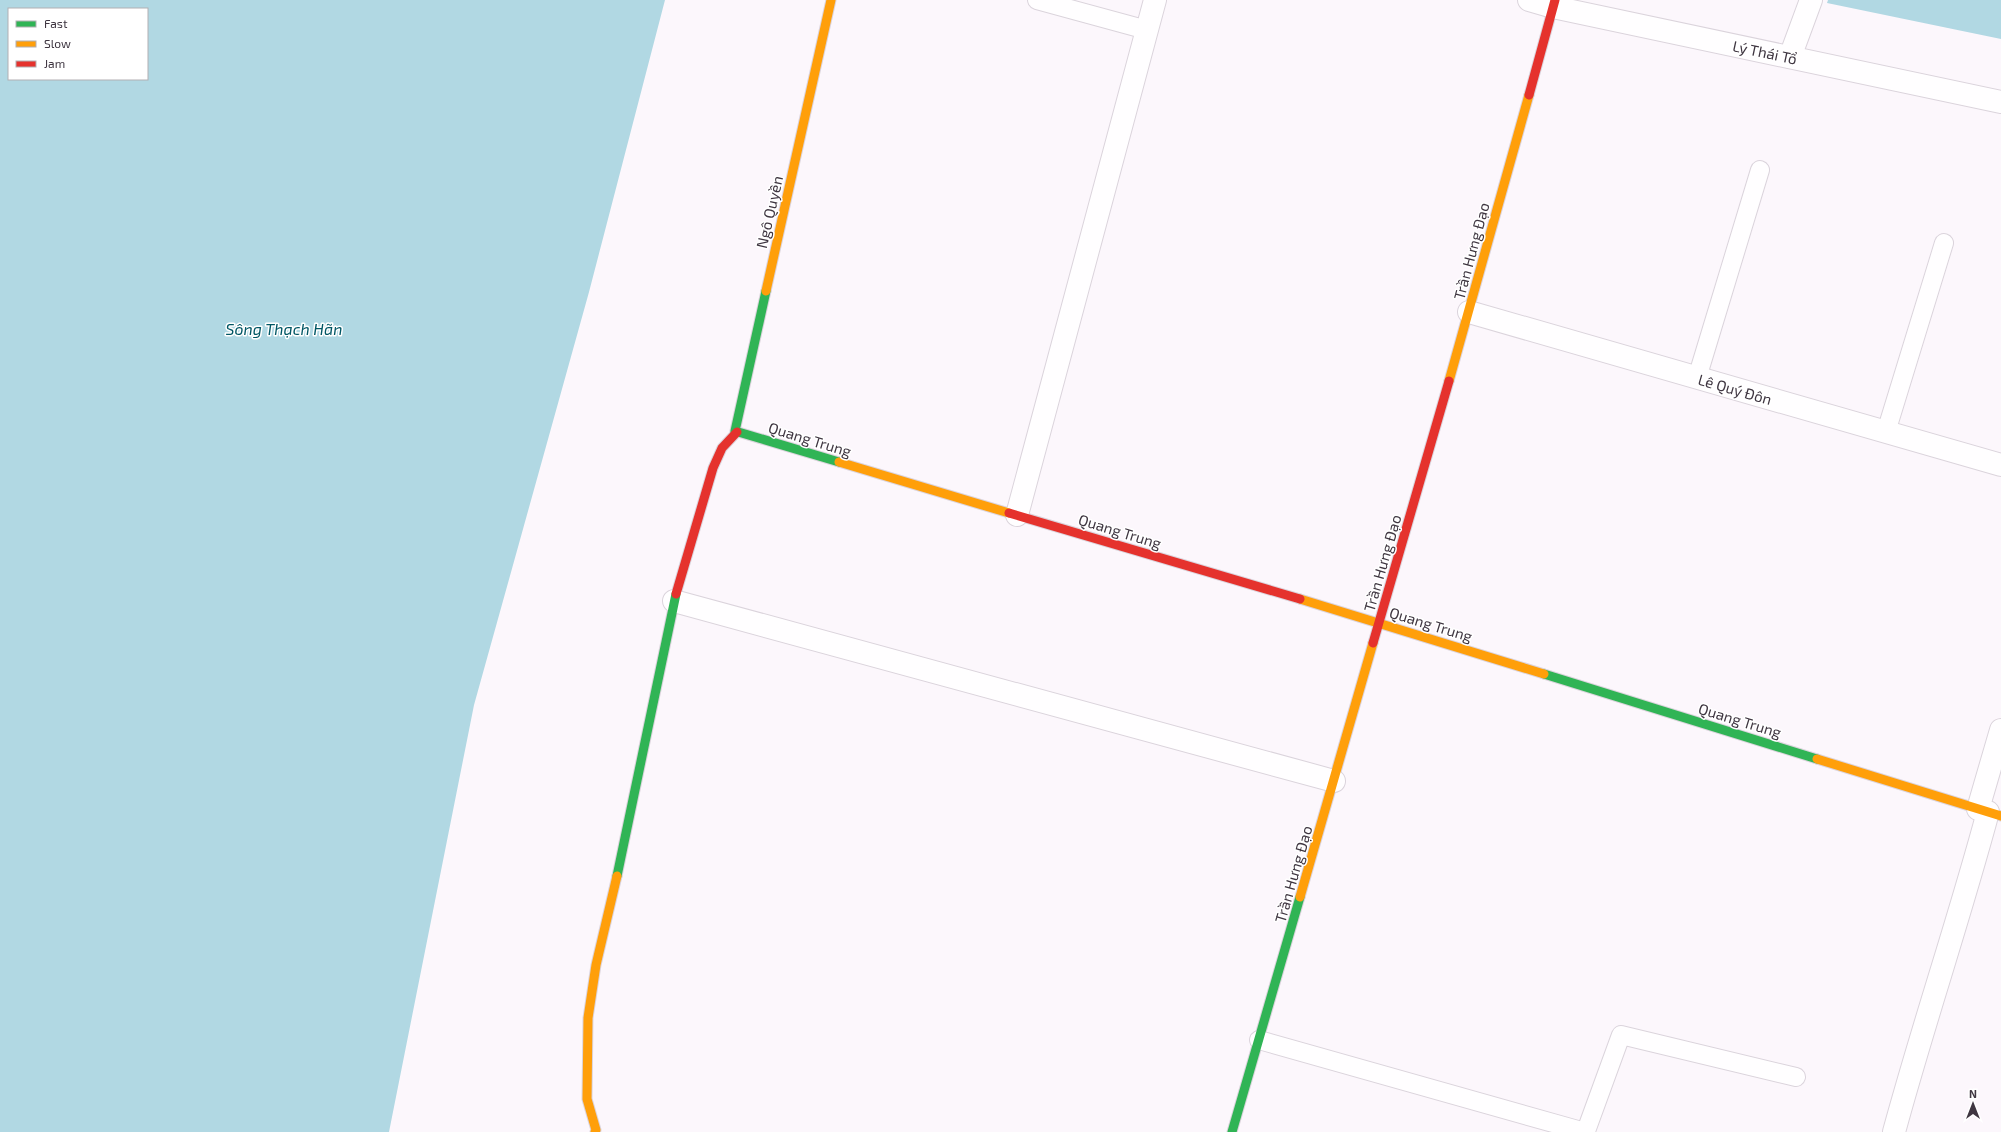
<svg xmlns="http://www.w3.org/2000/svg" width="2001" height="1132" viewBox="0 0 2001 1132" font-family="'Exo 2',sans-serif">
<rect width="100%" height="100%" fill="#fcf7fc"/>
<!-- water -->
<g fill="#b1d8e3" fill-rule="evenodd">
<path d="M0 0H665L589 292 474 705 389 1132H0ZM9 9H147V79H9Z"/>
<polygon points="1828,0 2001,0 2001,39 1827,3"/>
</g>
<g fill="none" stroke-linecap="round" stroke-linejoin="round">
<defs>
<g id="lane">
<polyline points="1037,0 1147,30"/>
<polyline points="1697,378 1760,170"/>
<polyline points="1886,432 1944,243"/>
<polyline points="1259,1040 1585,1132"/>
<polyline points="1586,1131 1621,1035 1796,1077"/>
</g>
<g id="street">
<polyline points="1529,0 1553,7 2001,102"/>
<polyline points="1790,57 1811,0"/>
<polyline points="1469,312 2001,465"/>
<polyline points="1017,515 1155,0"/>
<polyline points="674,601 1334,781"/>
<polyline points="1978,809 2001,730"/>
<path d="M1894 1132C1923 1025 1959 920 1988 812"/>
</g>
<g id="fast">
<polyline points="766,291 735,431 839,462"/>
<polyline points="1544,674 1817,759"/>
<polyline points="617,876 676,594"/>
<polyline points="1232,1132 1300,897"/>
</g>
<g id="slow">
<polyline points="766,291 831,0"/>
<polyline points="1449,381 1529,95"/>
<polyline points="839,462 1009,513"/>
<polyline points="1300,599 1544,674"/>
<polyline points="1817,759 2001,816"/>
<polyline points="1300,897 1373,643"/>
<polyline points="595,1132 596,1130 587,1099 588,1018 596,965 617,876"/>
</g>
<g id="jam">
<polyline points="1529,95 1555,0"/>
<polyline points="1009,513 1300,599"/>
<polyline points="676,594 713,468 722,448 737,432"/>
<polyline points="1373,643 1449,381"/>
</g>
</defs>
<!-- lane casing -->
<use href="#lane" stroke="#dbd4dc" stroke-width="20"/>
<!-- street casing -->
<use href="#street" stroke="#dbd4dc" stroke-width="24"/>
<!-- fast casing -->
<use href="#fast" stroke="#dbd4dc" stroke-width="11"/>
<!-- slow casing -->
<use href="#slow" stroke="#dbd4dc" stroke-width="11"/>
<!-- jam casing -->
<use href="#jam" stroke="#dbd4dc" stroke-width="11"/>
<!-- lane -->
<use href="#lane" stroke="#fffeff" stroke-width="18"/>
<!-- street -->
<use href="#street" stroke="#fffeff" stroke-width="22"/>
<!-- fast -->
<use href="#fast" stroke="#30b455" stroke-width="9"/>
<!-- slow -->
<use href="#slow" stroke="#ff9f0a" stroke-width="9"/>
<!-- jam -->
<use href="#jam" stroke="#e5322d" stroke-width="9"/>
</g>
<g text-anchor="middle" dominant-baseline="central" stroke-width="3" stroke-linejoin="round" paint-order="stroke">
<!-- street labels -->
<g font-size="15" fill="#3f3641" stroke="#fff">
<text transform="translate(1765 52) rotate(12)">Lý Thái Tổ</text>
<text transform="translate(769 212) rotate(-77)">Ngô Quyền</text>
<text transform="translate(1471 251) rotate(-75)">Trần Hưng Đạo</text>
<text transform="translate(1735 389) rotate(16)">Lê Quý Đôn</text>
<text transform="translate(810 439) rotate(17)">Quang Trung</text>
<text transform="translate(1120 531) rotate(17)">Quang Trung</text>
<text transform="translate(1382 563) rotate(-74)">Trần Hưng Đạo</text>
<text transform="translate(1431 624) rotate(17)">Quang Trung</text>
<text transform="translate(1740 720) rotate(17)">Quang Trung</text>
<text transform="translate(1293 874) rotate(-74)">Trần Hưng Đạo</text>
</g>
<!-- water labels -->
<g font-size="16" font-style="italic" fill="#005664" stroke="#fff">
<text x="284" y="328">Sông Thạch Hãn</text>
</g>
</g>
<!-- legend -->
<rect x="8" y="8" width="140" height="72" fill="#ffffff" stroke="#b2afb3"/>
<rect x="16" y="21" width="20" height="6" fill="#30b455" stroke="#b2afb3"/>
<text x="44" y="28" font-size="12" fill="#3f3641">Fast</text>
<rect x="16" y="41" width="20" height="6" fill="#ff9f0a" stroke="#b2afb3"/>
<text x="44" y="48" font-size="12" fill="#3f3641">Slow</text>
<rect x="16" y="61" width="20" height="6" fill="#e5322d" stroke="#b2afb3"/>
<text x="44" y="68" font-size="12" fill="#3f3641">Jam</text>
<!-- north arrow -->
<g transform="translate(1973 1104)" stroke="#ffffff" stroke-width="3" paint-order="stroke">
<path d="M0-3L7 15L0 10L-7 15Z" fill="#3f3641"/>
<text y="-6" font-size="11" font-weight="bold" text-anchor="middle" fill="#3f3641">N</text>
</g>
</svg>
